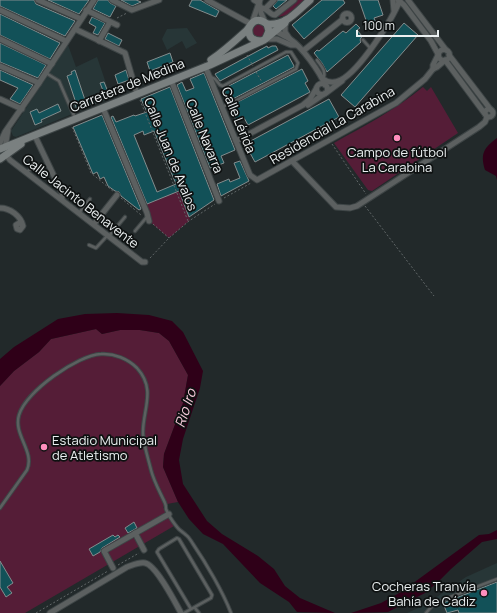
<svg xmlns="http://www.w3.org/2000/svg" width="497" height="613" viewBox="0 0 497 613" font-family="Manrope,sans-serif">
<rect width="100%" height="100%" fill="#22292a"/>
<!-- built -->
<g fill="#273637">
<polygon points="187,28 197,43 186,49 182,41 167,50 162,39 167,29"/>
<polygon points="68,45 76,67 97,57 111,98 16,137 13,136 11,131"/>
<polygon points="497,563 497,613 407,613 425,605 466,577"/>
</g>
<!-- green -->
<g fill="#551d37">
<polygon points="297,0 304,0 287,15 278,17"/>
<circle cx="259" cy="31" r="7"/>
<path d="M423 87 427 91 431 87 458 133 372 191 368 190 334 143C366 125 395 110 423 87Z"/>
<polygon points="175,187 179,189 190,220 169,238 149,221 142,201"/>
<polygon points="96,329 102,334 120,330 140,330 159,333 169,341 188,375 183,403 164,454 163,467 178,502 167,504 163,507 174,526 25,613 0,613 0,386 14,371 39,352 51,339"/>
</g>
<!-- water -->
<g fill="#2f0018">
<path d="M497 138V180L496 176 485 170C480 153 484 148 497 138Z"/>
<polygon points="117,313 149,315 172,321 183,332 203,371 200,388 183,439 179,460 183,484 207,521 222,534 258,556 274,569 285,586 300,598 335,613 297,612 289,602 260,583 223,544 203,534 189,519 178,502 163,467 164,454 183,403 188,375 169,341 159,333 140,330 120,330 102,334 96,329 51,339 39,352 14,371 0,386 0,359 14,347 58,319 85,314"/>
<polygon points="497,530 497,539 482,542 451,569 439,581 425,593 388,612 351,613 381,603 401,592 468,543 479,535 489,534"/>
</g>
<!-- building -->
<g fill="#125158" stroke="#838c8d" fill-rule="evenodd">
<polygon points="0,0 34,0 36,4 75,21 65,36 0,6"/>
<polygon points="48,0 89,0 79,14"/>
<polygon points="98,0 108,0 110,3 116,6 110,17 93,9"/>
<polygon points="121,0 136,0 141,2 132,6"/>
<polygon points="192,0 200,0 219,11 216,17 189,6"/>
<polygon points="278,0 287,0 276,9 273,6"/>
<polygon points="322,0 343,0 345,3 304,39 292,25"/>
<polygon points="359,0 378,0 383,15 374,18 376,23 368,26"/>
<polygon points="0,14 60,43 50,59 0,35"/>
<polygon points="92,17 105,23 98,35 93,33 96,27 89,23"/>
<polygon points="404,23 418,35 355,107 341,95"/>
<polygon points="356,24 360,28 357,30 362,36 360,40 361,42 327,72 322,63 314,53 317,50 319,51 343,31 346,33"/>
<polygon points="108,33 122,40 119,46 105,39"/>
<polygon points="0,43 46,65 38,78 0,62"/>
<polygon points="267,46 268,48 272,46 276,46 278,50 220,81 217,77 215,74"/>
<polygon points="170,53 173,62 150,71 147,62"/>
<polygon points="288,55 294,66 294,67 229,101 223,89"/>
<polygon points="302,69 308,81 305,83 310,92 248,125 243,116 236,120 230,109 233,107 232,105"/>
<polygon points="0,70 33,85 20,104 10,99 18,88 0,80"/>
<polygon points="75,70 85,100 104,93 100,83 104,82 110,97 77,110 75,104 76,103 67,76 72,74 71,72"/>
<polygon points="126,70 129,80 118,84 115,75"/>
<polygon points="204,73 235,150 221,156 224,163 210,168 177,85 182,82 186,91 194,88 190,79"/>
<path d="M170 87 214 200 189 217 179 191 147 204 111 117 113 116 116 122 134 115 135 116 147 112 141 99ZM143 131 144 135 154 131 176 184 157 192 134 135Z"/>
<polygon points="329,99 339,117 255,162 245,144"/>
<polygon points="58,104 61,111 41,120 42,122 35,125 30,112 37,109 39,113"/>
<polygon points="102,115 141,209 139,210 121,196 119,192 115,191 108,186 104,177 100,179 97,172 93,174 73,127"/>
<polygon points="240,161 249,181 221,196 217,184 229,179 230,182 240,178 234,163"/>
<polygon points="134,522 137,528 128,533 125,528"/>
<polygon points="113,535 115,537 118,535 120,537 102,548 100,552 93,556 89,549"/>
<polygon points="0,561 13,583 7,587 12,593 6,597 0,587"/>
<polygon points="497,582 497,613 459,613 458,610 447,613 443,603"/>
</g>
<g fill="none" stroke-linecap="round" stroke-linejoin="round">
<defs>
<g id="lane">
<polyline points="363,40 371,49"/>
<path d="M317 60C321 66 327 71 323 79"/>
<polyline points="46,73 59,81 75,118"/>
<polyline points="209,76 215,79 220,85 223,86 286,52 291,52 298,63 296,69 235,101 222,107"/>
<polyline points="26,172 38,165"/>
<polyline points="79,213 90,199"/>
<polyline points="135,231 146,218"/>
<polyline points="109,236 125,217"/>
<polyline points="89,245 96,248 107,236"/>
<path d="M0 508 27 470C35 451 13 435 19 415 26 391 78 355 101 354 114 353 128 359 137 368 157 390 142 411 143 434 144 446 148 458 151 470 154 482 160 492 165 503 166 505 166 507 166 509 168 515 173 522 177 527 179 530 183 532 186 535 189 537 191 541 193 544 206 563 223 592 231 613"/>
<polyline points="195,608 199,613"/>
<polyline points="184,613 211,598 212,595 179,539 177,538 159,549 157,552 191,609"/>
<polyline points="426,613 432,606 440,601 497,579"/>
</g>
<g id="street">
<polyline points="38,0 81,19"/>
<polyline points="112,0 132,10 159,0"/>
<polyline points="207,0 251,24"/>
<polyline points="254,0 259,3"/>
<polyline points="393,0 394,11"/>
<polyline points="398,0 404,5 431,41 438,54"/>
<polyline points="408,0 446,50"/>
<polyline points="260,6 261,13 265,22"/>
<path d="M260 8C268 7 269 15 275 15L294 0"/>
<polyline points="266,8 274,0"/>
<polyline points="0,10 66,41"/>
<polyline points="86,10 117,25"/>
<circle cx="347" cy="18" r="4.5"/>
<polyline points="252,23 260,0"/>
<polyline points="285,23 285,32 289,38"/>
<polyline points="75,29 125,53 137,94"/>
<path d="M274 30C279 33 285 36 290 39 302 47 320 72 325 85"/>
<polyline points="0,39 52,64"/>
<polyline points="266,39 277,39 291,45 296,45"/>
<polyline points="99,41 110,22"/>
<circle cx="444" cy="55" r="5.5"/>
<polyline points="303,51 343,19"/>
<polyline points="438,55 433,65 433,69 437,67 444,61"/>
<polyline points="449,55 491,110"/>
<polyline points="445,60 485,114"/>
<polyline points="0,66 39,83"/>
<polyline points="205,66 250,175 257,180 396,103 425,79 433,69"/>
<path d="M323 79C328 83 335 83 341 80 360 70 392 20 400 0"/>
<polyline points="171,80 219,201"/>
<circle cx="322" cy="89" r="5.5"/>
<polyline points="326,93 342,81"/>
<polyline points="0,99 22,109"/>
<polyline points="308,105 324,94"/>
<polyline points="103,108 147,213 149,221"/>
<circle cx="489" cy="113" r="4"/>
<polyline points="35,136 62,193 62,199"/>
<polyline points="236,141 303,105 310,99 316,89"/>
<polyline points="0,143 5,132 39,83 94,0"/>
<polyline points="5,148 8,130"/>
<polyline points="6,155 10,160 142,262 145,262"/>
<polyline points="292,161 336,207 350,208 357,206 479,127 485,122 487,117"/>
<path d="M0 208C10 208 21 216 23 226L20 230 17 229 16 225 21 222"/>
<polyline points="94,224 117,195"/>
<polyline points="135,533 144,550"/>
<polyline points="113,568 104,551 169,514"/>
<path d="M50 613 127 567C133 565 139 562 145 563 156 565 175 602 181 613"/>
</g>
<g id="secondary">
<path d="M267 24C286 26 296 12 310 0"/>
<path d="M249 29C248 37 253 41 261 41"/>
<path d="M211 60C224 51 235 41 246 31 250 28 250 23 255 21 259 19 263 21 267 24L269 31 266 38"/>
<polyline points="0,149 210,65 264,40 285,23 286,20"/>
<polyline points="0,159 21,144"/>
</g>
</defs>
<!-- lane casing -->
<use href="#lane" stroke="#3e4546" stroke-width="4.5"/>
<!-- street casing -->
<use href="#street" stroke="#3e4546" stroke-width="7"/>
<!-- secondary casing -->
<use href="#secondary" stroke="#3e4546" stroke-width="9"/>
<!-- path -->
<g stroke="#616768" stroke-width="1" stroke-dasharray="2 2" stroke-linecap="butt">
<polyline points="117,18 127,13"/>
<polyline points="247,55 253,66"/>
<polyline points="256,72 262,82"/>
<polyline points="140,100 188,221"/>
<polyline points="72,127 91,173 114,192"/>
<polyline points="332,144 366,194"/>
<polyline points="121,198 141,215"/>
<polyline points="224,198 251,183"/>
<polyline points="365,206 434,296"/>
<polyline points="153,224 169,238"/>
<polyline points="150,258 169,238 189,221 215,204"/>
<polyline points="118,565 139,553"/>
<polyline points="36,613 108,571"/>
</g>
<!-- lane -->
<use href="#lane" stroke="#5c6060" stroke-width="2.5"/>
<!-- street -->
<use href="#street" stroke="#5c6060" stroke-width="5"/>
<!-- secondary -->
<use href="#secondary" stroke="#7a8080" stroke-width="7"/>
</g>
<!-- markers -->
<g fill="#fe8ebd" stroke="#0e1111" stroke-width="1.5">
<circle cx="397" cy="138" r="4"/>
<circle cx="44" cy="447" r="4"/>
<circle cx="484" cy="593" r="4"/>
</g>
<g text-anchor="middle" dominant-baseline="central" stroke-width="3.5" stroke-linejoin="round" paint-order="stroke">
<!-- street labels -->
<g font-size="13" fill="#ebf0f1" stroke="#0e1111">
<text transform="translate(127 85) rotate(-22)">Carretera de Medina</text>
<text transform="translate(239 120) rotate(68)">Calle Lérida</text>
<text transform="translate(332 125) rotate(-30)">Residencial La Carabina</text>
<text transform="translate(205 136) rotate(68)">Calle Navarra</text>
<text transform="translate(171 154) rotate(68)">Calle Juan de Avalos</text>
<text transform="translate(81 201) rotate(38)">Calle Jacinto Benavente</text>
</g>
<!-- poi labels -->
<g font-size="13" fill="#ebf0f1" stroke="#0e1111">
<text x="397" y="152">Campo de fútbol<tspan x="397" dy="15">La Carabina</tspan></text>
<text x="52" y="440" text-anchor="start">Estadio Municipal<tspan x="52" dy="15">de Atletismo</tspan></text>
<text x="476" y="586" text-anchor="end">Cocheras Tranvía<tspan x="476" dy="15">Bahía de Cádiz</tspan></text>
</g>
<!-- water labels -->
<g font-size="14" font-style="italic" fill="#f6cada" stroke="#0e1111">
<text transform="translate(185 408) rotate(-72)">Rio Iro</text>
</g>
</g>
<!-- scale -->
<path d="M357 30v6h81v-6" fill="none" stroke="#ebf0f1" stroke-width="2"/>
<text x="363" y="30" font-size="12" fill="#ebf0f1" stroke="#0e1111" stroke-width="3" paint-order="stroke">100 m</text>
</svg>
